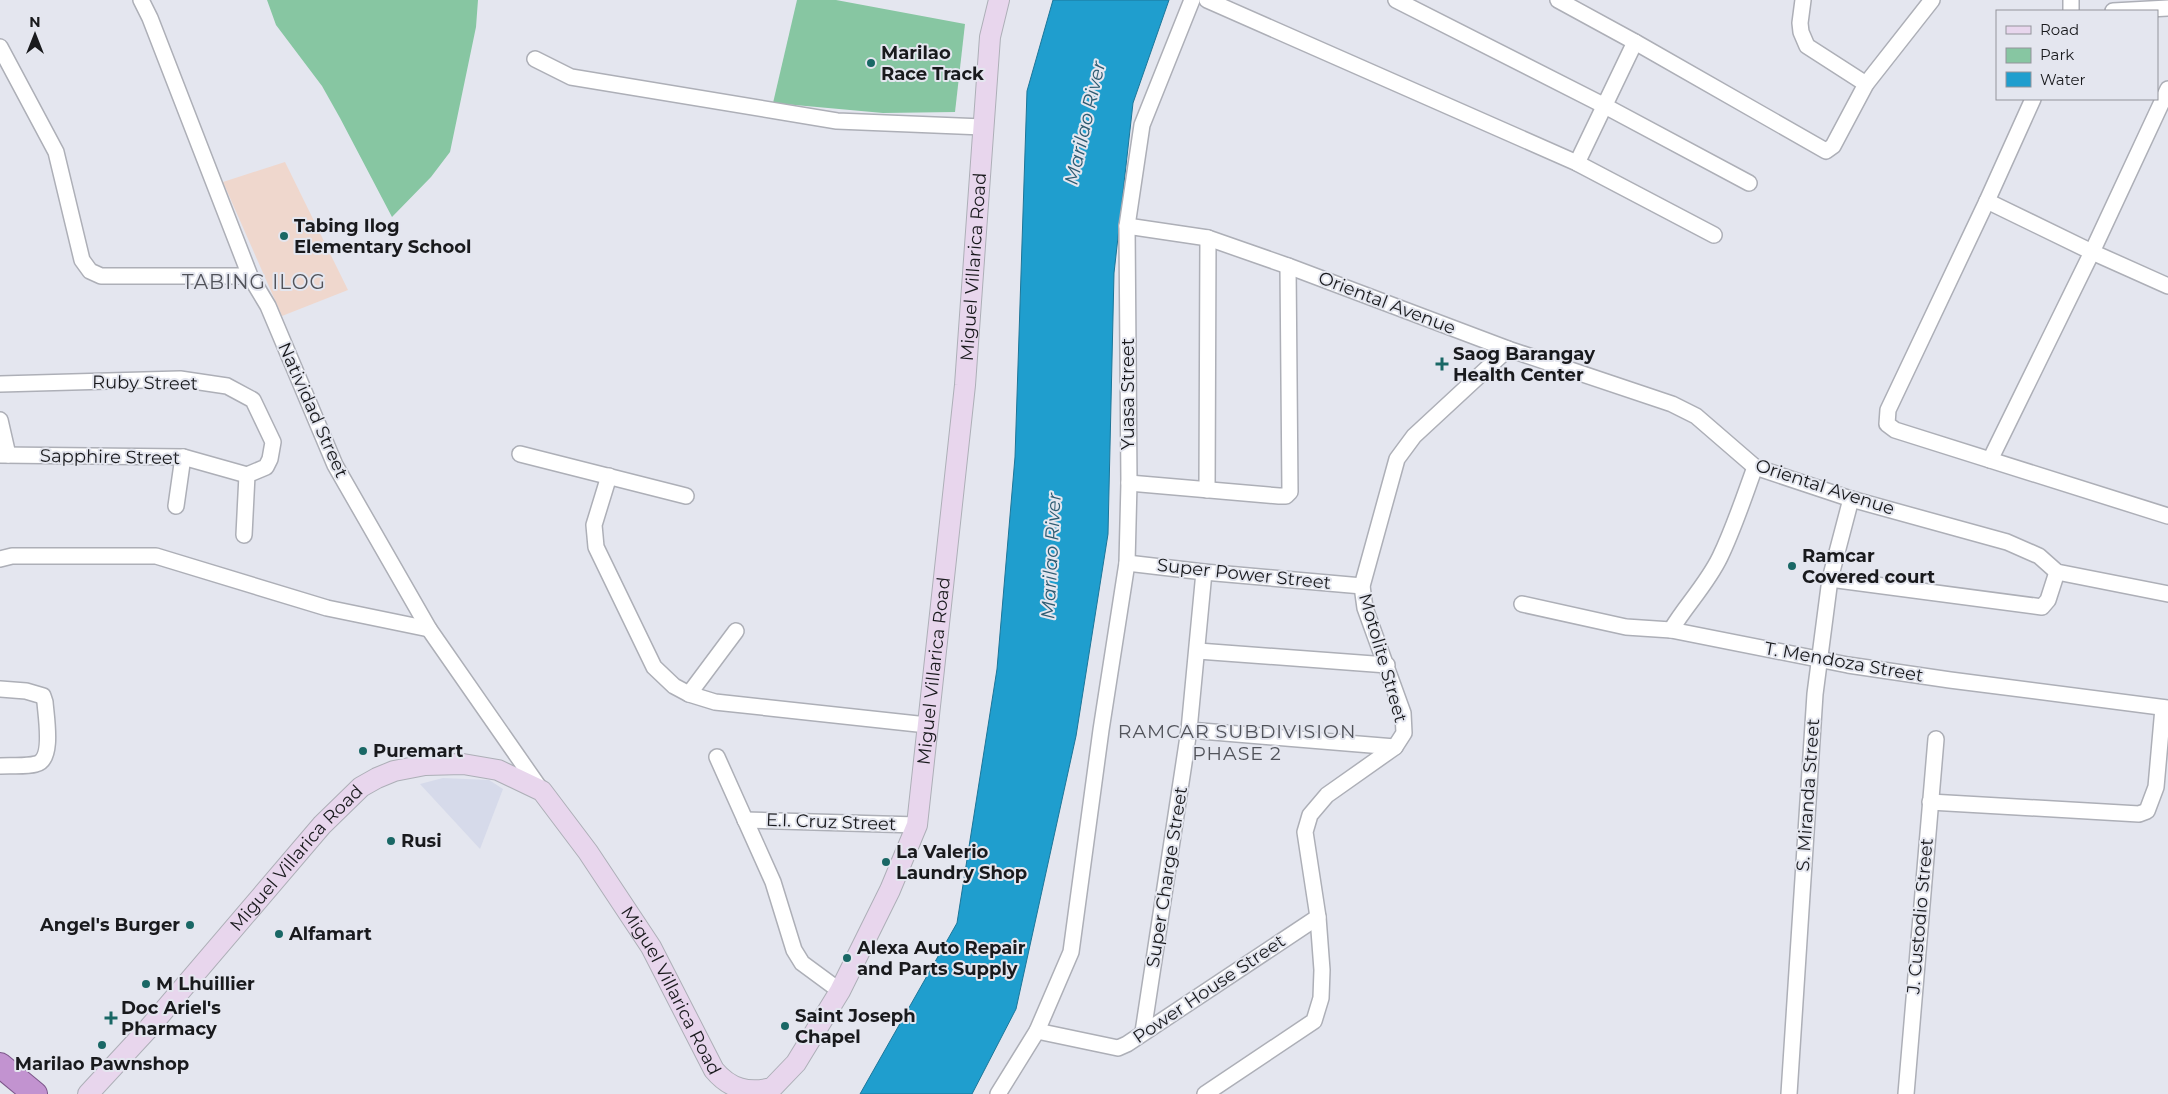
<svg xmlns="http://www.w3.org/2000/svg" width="2168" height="1094" viewBox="0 0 2168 1094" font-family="Montserrat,sans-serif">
<rect width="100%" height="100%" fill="#e4e6ef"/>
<!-- built -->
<polygon fill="#d6daea" points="443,778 489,780 503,789 480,849 420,784"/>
<!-- industrial -->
<polygon fill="#efd7cd" points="285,162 348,290 282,316 223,182"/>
<!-- green -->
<g fill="#87c6a2">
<polygon points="267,0 478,0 476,27 450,152 431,177 392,217 340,118 322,86 276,25"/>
<polygon points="797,0 836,0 965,24 955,112 883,113 773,103"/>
</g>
<!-- water -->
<polygon fill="#1f9ece" stroke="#1d7699" points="1053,0 1169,0 1133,103 1114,273 1108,534 1076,736 1016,1009 972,1094 860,1094 957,923 997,669 1015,457 1027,91"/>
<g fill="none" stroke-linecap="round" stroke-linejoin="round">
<defs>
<g id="minor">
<polyline points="141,0 150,18 250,276 268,306 335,465 429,629 541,790"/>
<polyline points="1207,0 1577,163 1714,235"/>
<polyline points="1396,0 1605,106 1749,183"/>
<polyline points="1558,0 1635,42 1826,151 1833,146 1866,84 1932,0"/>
<polyline points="1803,0 1800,23 1801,32 1807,46 1866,84"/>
<polyline points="2071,0 2071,11"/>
<polyline points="2113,11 2168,8"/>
<polyline points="0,47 56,152 82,260 90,271 101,276 250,276"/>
<polyline points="535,59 571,77 837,121 983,127"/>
<polyline points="2033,99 1987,201 1888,410 1887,424 1895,430 2168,516"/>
<polyline points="1577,163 1635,42"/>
<polyline points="1987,201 2092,252 2168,286"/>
<polyline points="1127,226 1208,238 1288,266 1508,349 1672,404 1696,416 1755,467 1851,499 2007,542 2039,556 2057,572 2168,594"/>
<polyline points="0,384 180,379 227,386 253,400 273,442 270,459 266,467 247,475"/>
<polyline points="0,420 8,455"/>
<polyline points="520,454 686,496"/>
<polyline points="0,455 183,457 247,475"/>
<polyline points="1990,460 2092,252 2168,89"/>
<polyline points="609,476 594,525 596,547 654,667 674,686 689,694 715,702 927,725"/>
<polyline points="1129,483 1279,496 1286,496 1290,492 1288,266"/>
<polyline points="1207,490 1208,238"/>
<polyline points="176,506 183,457"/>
<polyline points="244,535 247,475"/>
<polyline points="0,559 12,556 156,556 327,608 429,629"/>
<polyline points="1127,563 1204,572 1362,586"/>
<polyline points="1830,579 2042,607 2048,600 2057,572"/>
<polyline points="1522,604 1626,627 1671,630 1848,665 1950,680 2168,708"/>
<path d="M1671 630C1686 605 1707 584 1720 557 1734 528 1744 497 1755 467"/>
<polyline points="1198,651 1387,665"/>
<path d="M0 689 26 691 43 696 45 702C46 717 54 760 36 764 25 767 11 765 0 766"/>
<polyline points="689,694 736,631"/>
<polyline points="1189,730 1395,747"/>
<polyline points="717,757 773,882 794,950 802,963 840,991"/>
<polyline points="1930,802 2139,814 2147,811 2156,787 2163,708"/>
<polyline points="745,820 917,825"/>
<polyline points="1037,1031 1118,1048 1127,1044 1318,917"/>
<polyline points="1143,1032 1189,730 1204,572"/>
<polyline points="998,1094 1037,1031 1071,952 1101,730 1127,563 1129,483 1127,226 1142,125 1192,0"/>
<polyline points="1205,1094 1314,1021 1321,998 1322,970 1318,917 1305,832 1310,815 1327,795 1395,747 1404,733 1403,713 1365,608 1362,586 1397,459 1414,436 1508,349"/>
<polyline points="1789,1094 1815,694 1830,579 1851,499"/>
<polyline points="1906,1094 1936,739"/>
</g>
<g id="secondary">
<path id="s1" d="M88 1094 148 1029 322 825 361 787 377 778 394 771 425 765 463 764 498 770 542 791 588 852 651 947 714 1070C730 1089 748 1094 772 1088L796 1063 840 991 890 890 917 825 965 385 990 37 999 0"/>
</g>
<polyline id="trunk" points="0,1065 35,1094"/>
</defs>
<!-- minor casing -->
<use href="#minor" stroke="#adafb7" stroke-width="18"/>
<!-- secondary casing -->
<use href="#secondary" stroke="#adafb7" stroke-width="22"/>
<!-- trunk casing -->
<use href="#trunk" stroke="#7c578a" stroke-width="26"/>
<!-- minor -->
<use href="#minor" stroke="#fff" stroke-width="15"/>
<!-- secondary -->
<use href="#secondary" stroke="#e8d6ed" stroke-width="20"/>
<!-- trunk -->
<use href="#trunk" stroke="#c293d0" stroke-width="24"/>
</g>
<!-- markers -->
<g fill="#196765" stroke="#e4e6ef" stroke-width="2">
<circle cx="871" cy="63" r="5"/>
<circle cx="284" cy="236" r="5"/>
<path d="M1439.5 356.5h5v5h5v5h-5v5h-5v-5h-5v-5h5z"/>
<circle cx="1792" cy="566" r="5"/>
<circle cx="363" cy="751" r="5"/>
<circle cx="391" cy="841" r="5"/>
<circle cx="886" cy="862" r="5"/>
<circle cx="190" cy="925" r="5"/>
<circle cx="279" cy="934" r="5"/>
<circle cx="847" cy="958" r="5"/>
<circle cx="146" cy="984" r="5"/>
<path d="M108.5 1010.5h5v5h5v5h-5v5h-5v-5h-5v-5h5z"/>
<circle cx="785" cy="1026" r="5"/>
<circle cx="102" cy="1045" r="5"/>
</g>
<g text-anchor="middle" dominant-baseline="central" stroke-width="4" stroke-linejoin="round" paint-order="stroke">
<!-- poi labels -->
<g font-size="18" font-weight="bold" fill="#191a1d" stroke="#e4e6ef" text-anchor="start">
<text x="881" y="53">Marilao<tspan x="881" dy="21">Race Track</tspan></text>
<text x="294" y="226">Tabing Ilog<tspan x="294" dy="21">Elementary School</tspan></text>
<text x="1453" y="354">Saog Barangay<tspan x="1453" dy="21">Health Center</tspan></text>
<text x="1802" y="556">Ramcar<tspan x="1802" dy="21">Covered court</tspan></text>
<text x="373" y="751">Puremart</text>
<text x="401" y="841">Rusi</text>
<text x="896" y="852">La Valerio<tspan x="896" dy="21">Laundry Shop</tspan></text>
<text x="180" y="925" text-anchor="end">Angel's Burger</text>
<text x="289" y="934">Alfamart</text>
<text x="857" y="948">Alexa Auto Repair<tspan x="857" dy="21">and Parts Supply</tspan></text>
<text x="156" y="984">M Lhuillier</text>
<text x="121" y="1008">Doc Ariel's<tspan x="121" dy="21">Pharmacy</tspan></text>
<text x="795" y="1016">Saint Joseph<tspan x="795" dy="21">Chapel</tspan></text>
<text x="102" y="1064" text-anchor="middle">Marilao Pawnshop</text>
</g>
<!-- street labels -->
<g font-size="18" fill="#191a1d" stroke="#e4e6ef">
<text stroke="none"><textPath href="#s1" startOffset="1858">Miguel Villarica Road</textPath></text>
<text transform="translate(1387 303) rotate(21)">Oriental Avenue</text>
<text transform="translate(145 383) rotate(1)">Ruby Street</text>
<text transform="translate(1128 394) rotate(-90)">Yuasa Street</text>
<text transform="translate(313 410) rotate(66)">Natividad Street</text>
<text transform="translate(110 457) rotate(1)">Sapphire Street</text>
<text transform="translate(1825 487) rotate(18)">Oriental Avenue</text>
<text transform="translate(1244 574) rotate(6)">Super Power Street</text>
<text transform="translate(1383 658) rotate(74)">Motolite Street</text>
<text transform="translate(1844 662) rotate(10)">T. Mendoza Street</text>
<text stroke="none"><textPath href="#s1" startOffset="1452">Miguel Villarica Road</textPath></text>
<text transform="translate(1808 795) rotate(-86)">S. Miranda Street</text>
<text transform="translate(831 822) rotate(2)">E.I. Cruz Street</text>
<text stroke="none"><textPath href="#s1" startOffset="315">Miguel Villarica Road</textPath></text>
<text transform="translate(1167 877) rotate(-81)">Super Charge Street</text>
<text transform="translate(1920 916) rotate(-85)">J. Custodio Street</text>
<text transform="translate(1209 989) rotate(-34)">Power House Street</text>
<text stroke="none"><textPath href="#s1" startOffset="840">Miguel Villarica Road</textPath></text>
</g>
<!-- water labels -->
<g font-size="19" font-style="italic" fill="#2d5b71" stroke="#e4e6ef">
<text transform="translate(1085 123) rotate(-77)">Marilao River</text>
<text transform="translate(1051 556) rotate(-87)">Marilao River</text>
</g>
<!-- neighbourhood labels -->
<g font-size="19" letter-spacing="1" fill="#51535a" stroke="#e4e6ef">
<text x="1237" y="731">RAMCAR SUBDIVISION<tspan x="1237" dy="22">PHASE 2</tspan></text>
</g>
<!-- quarter labels -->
<g font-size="20" letter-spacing="1" fill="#51535a" stroke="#e4e6ef">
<text x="254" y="282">TABING ILOG</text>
</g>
</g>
<!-- legend -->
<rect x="1996" y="10" width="162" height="90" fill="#e4e6ef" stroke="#93949b"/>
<rect x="2006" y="26" width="25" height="8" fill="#e8d6ed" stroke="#93949b"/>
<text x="2040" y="35" font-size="15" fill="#191a1d">Road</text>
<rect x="2006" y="48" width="25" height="15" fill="#87c6a2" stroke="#93949b"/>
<text x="2040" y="60" font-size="15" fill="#191a1d">Park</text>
<rect x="2006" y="72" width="25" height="15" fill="#1f9ece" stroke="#93949b"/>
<text x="2040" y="85" font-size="15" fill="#191a1d">Water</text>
<!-- north arrow -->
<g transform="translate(35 35)" stroke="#e4e6ef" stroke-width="4" paint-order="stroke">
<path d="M0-4L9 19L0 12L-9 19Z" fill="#191a1d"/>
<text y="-8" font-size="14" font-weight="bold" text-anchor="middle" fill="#191a1d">N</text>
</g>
</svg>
